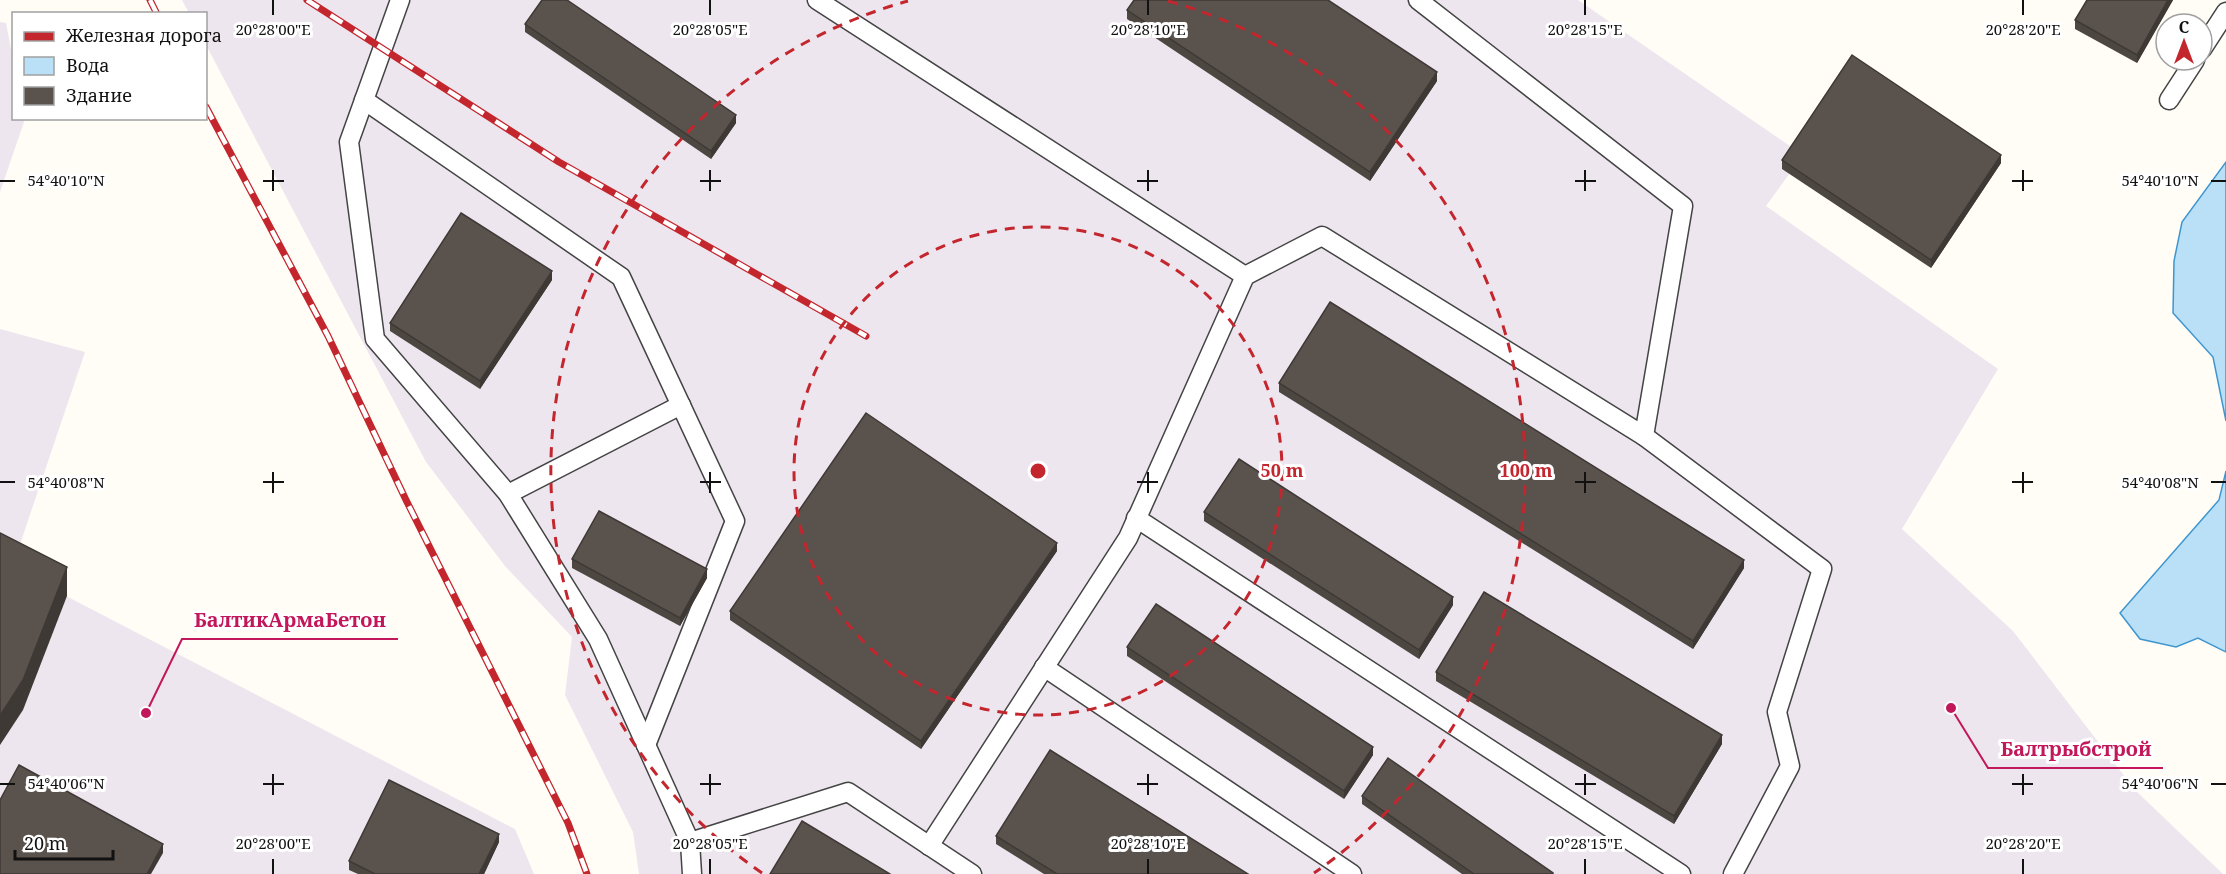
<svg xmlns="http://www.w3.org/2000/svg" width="2226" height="874" viewBox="0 0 2226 874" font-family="'Noto Serif',serif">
<rect width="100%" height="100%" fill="#fffdf5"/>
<!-- industrial -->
<g fill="#eee6ef">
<polygon points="182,0 1578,0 1803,155 1766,206 1998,369 1902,529 2013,631 2135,790 2223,874 639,874 633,832 565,695 572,637 505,566 426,462 206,45 206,14 189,13"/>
<polygon points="0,22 6,23 13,59 14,118 25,119 0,192"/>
<polygon points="0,329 85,352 12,568 515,829 534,874 0,874"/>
</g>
<!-- water -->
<g fill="#b9e0f7" stroke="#3f96cf" stroke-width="1.5">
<polygon points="2226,162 2226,421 2213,357 2173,313 2174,261 2182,222"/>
<polygon points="2226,471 2226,652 2198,638 2176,647 2140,639 2120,613 2219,500"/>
</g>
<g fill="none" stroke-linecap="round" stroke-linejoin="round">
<defs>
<g id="service">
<polyline points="400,0 349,142 375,339 508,494 598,639 690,842 692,874"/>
<polyline points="817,0 1245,276"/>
<polyline points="2202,49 2226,12"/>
<polyline points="364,100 621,277 735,521 646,745"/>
<polyline points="2169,100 2195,60"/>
<polyline points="1644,436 1822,569 1777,712 1790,766 1733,874"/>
<polyline points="508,494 681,405"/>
<polyline points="1136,518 1681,874"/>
<polyline points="1044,667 1352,874"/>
<polyline points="690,842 848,792 972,874"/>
<polyline points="929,846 1128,538 1245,276 1322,236 1644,436 1683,206 1418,0"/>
</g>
</defs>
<!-- service casing -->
<use href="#service" stroke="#444" stroke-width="21"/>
<!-- service -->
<use href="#service" stroke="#fff" stroke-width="18"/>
<defs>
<g id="rail">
<polyline points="150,0 157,14"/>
<polyline points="307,0 559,162 866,336"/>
<polyline points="206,107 328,336 406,500 568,823 587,874"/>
</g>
</defs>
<!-- rail casing -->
<use href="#rail" stroke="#c4262e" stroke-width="7"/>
<!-- rail -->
<use href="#rail" stroke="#fff" stroke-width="4.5" stroke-dasharray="14" stroke-linecap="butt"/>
</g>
<!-- wall -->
<g fill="#4d4742">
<polygon points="2087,0 2173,0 2137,63 2075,29 2075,20"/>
<polygon points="1127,10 1437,81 1370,181 1127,19"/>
<polygon points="525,24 736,123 711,159 525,32"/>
<polygon points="1782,160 2001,163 1931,268 1782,169"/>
<polygon points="552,280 480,389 390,331 390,323"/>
<polygon points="1279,383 1744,568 1693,649 1279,392"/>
<polygon points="1204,512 1453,605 1419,659 1204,521"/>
<polygon points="1057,551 921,749 730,620 730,611"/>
<polygon points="572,559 707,578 680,626 572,568"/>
<polygon points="1127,647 1373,755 1344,799 1127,656"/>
<polygon points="1436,672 1722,744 1674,824 1436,681"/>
<polygon points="1362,796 1553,874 1462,874 1362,804"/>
<polygon points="996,836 1248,874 1044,874 996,844"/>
<polygon points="499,842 484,874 358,874 349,870 349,861"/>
</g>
<!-- shaded-wall -->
<g fill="#3f3936">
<polygon points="2168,0 2173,0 2137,63 2137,55"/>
<polygon points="1437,72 1437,81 1370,181 1370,172"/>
<polygon points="736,115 736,123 711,159 711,151"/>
<polygon points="2001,155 2001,163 1931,268 1931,260"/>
<polygon points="552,271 552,280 480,389 480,381"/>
<polygon points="1057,543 1057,551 921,749 921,741"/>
<polygon points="1744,560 1744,568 1693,649 1693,641"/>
<polygon points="67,567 67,596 23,710 0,745 0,716"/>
<polygon points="707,569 707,578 680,626 680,618"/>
<polygon points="1453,597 1453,605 1419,659 1419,650"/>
<polygon points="1722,735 1722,744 1674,824 1674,816"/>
<polygon points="1373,747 1373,755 1344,799 1344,791"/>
<polygon points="499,834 499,842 484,874 479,874"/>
<polygon points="163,844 163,853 151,874 147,874"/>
</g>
<!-- building -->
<g fill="#5a524d" stroke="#3f3936" stroke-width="1.5">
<polygon points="542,0 567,0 736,115 711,151 525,24"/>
<polygon points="1134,0 1328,0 1437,72 1370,172 1127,10"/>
<polygon points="2087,0 2168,0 2137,55 2075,20"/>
<polygon points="1852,55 2001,155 1931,260 1782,160"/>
<polygon points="461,213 552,271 480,381 390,323"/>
<polygon points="1330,302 1744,560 1693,641 1279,383"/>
<polygon points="866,413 1057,543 921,741 730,611"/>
<polygon points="1239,459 1453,597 1419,650 1204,512"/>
<polygon points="599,511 707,569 680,618 572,559"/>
<polygon points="0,533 67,567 23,680 0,716"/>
<polygon points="1484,592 1722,735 1674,816 1436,672"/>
<polygon points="1156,604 1373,747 1344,791 1127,647"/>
<polygon points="1050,750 1248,874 1057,874 996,836"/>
<polygon points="1388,758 1553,873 1553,874 1474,874 1362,796"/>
<polygon points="19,765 163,844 147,874 0,874 0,800"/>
<polygon points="389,780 499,834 479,874 375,874 349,861"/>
<polygon points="802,821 890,874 770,874"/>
</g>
<!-- ticks -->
<path fill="none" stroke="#111" stroke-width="2" d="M273 0V15M710 0V15M1148 0V15M1585 0V15M2023 0V15M273 170V191M710 170V191M1148 170V191M1585 170V191M2023 170V191M0 181H15M263 181H284M700 181H721M1137 181H1158M1575 181H1596M2012 181H2033M2211 181H2226M273 472V493M710 472V493M1148 472V493M1585 472V493M2023 472V493M0 482H15M263 482H284M700 482H721M1137 482H1158M1575 482H1596M2012 482H2033M2211 482H2226M273 774V795M710 774V795M1148 774V795M1585 774V795M2023 774V795M0 784H15M263 784H284M700 784H721M1137 784H1158M1575 784H1596M2012 784H2033M2211 784H2226M273 859V874M710 859V874M1148 859V874M1585 859V874M2023 859V874"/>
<!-- distance rings -->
<g fill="none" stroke="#c4262e" stroke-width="3" stroke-dasharray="10 8">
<circle cx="1038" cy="471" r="244"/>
<path d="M762 873A488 488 0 0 1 908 1M1168 1A488 488 0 0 1 1314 873"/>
</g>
<g font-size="15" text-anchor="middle" fill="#111" stroke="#fff" stroke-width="6" stroke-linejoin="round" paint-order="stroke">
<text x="273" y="35">20°28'00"E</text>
<text x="710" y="35">20°28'05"E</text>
<text x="1148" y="35">20°28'10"E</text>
<text x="1585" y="35">20°28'15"E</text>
<text x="2023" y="35">20°28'20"E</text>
<text x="66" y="186">54°40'10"N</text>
<text x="2160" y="186">54°40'10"N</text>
<text x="66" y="488">54°40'08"N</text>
<text x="2160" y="488">54°40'08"N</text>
<text x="66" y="789">54°40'06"N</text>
<text x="2160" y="789">54°40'06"N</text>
<text x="273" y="849">20°28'00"E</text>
<text x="710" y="849">20°28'05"E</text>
<text x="1148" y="849">20°28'10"E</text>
<text x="1585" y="849">20°28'15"E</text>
<text x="2023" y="849">20°28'20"E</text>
</g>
<circle cx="1038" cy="471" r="9" fill="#c4262e" stroke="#fff" stroke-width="3"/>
<g font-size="18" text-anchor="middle" font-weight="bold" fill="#c4262e" stroke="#fff" stroke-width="6" stroke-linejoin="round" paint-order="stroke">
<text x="1282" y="477">50 m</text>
<text x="1526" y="477">100 m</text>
</g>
<!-- callouts -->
<path fill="none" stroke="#c2185b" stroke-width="2" d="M146 713L182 639H398M1951 708L1988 768H2163"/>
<g fill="#c2185b" stroke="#fff" stroke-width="2">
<circle cx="146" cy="713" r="6"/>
<circle cx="1951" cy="708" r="6"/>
</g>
<g font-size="20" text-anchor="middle" font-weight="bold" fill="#c2185b" stroke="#fff" stroke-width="6" stroke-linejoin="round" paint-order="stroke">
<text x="290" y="627">БалтикАрмаБетон</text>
<text x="2076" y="756">Балтрыбстрой</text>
</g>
<!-- legend -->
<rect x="12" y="12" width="195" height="108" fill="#ffffff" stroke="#a0a0a0" stroke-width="1.5"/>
<rect x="24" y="32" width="30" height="9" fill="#c4262e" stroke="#a0a0a0" stroke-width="1.5"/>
<text x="66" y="42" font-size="18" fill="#111111">Железная дорога</text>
<rect x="24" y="57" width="30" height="18" fill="#b9e0f7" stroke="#a0a0a0" stroke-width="1.5"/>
<text x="66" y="72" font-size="18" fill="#111111">Вода</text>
<rect x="24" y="87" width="30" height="18" fill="#5a524d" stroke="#a0a0a0" stroke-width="1.5"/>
<text x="66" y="102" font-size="18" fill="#111111">Здание</text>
<!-- north arrow -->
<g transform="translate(2184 42)"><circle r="28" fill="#ffffff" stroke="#a0a0a0" stroke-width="1.5"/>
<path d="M0-4.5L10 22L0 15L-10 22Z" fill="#c4262e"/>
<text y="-9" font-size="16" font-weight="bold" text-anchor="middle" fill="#111111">С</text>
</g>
<!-- scale -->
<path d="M15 850v9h98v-9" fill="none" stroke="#111111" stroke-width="3"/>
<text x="24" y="850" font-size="18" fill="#111111" stroke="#ffffff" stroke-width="4.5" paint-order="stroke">20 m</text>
</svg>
